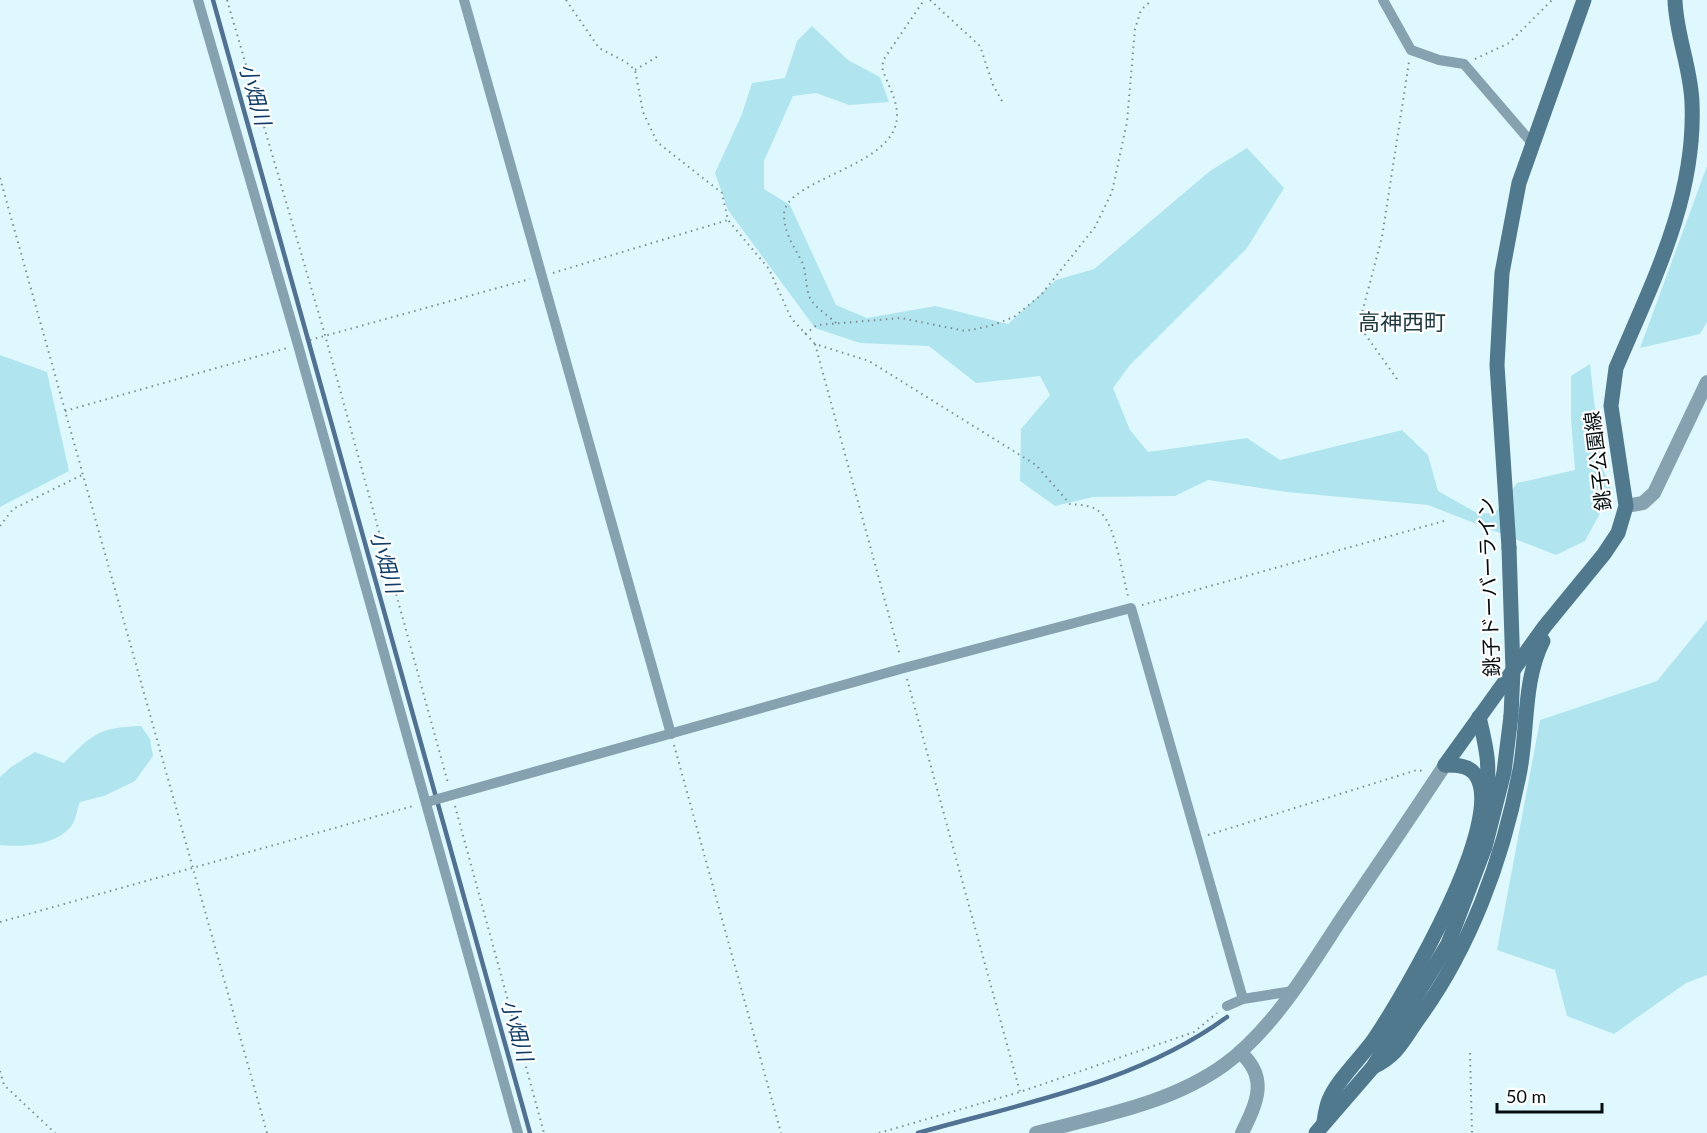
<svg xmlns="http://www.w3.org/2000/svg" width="1707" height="1133" viewBox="0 0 1707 1133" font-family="Lato,'Noto Sans JP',sans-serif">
<rect width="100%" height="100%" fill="#dff8fd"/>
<!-- green -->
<g fill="#b0e5f0">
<polygon points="812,26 848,60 880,77 889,102 849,105 816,93 793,96 764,161 764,189 790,205 836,305 867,318 936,306 1008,324 1056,280 1094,269 1210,171 1247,148 1284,188 1247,248 1130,365 1113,388 1130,430 1148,452 1247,438 1280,460 1402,430 1428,455 1438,491 1477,513 1495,513 1517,483 1575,470 1571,418 1571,376 1590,364 1601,464 1612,491 1585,541 1556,555 1428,505 1287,492 1208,480 1175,496 1093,497 1055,506 1020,481 1021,429 1050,395 1040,376 976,383 929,346 860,343 815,328 728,210 715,173 742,114 752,83 785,78 797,41"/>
<polygon points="1707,166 1707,322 1700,334 1640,348"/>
<polygon points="0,355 47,372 69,471 0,507"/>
<polygon points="1707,620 1707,975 1686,983 1614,1034 1567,1016 1555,970 1497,950 1540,720 1657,681"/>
<path d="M141 726 150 739 153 756 135 781 104 796 80 802C77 809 76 819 72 825 56 846 24 847 0 845V777L11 767 35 752 64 763C92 734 100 727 141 726Z"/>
</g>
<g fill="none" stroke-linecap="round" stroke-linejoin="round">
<!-- stream -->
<g stroke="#507191" stroke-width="4.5">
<polyline points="213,0 530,1133"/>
<path d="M918 1133C1023 1103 1137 1083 1227 1017"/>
</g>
<!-- path -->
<g stroke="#7b8d91" stroke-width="2" stroke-dasharray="1.5 4.5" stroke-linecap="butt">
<polyline points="227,0 325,335 448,783"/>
<path d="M566 0 599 48 626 62 635 70 643 112 657 142 722 193 728 220 769 269 791 318 815 344 869 361 1036 465 1070 504C1081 505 1094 505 1102 514 1115 526 1123 577 1128 596"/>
<polyline points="930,0 980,46 993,85 1003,103"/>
<polyline points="1475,59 1509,43 1552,0"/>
<polyline points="635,70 660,55"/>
<polyline points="0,178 267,1133"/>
<polyline points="553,273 728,220"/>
<path d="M836 323C829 316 814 307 810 298 805 287 807 273 802 262 794 246 785 235 784 216 782 178 898 168 897 115 897 98 886 82 882 67L884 59 924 0"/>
<polyline points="805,334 817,325 901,318 965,331 990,326 1014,317 1041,295 1095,227 1112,192 1127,122 1135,29 1141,10 1152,0"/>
<polyline points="310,340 530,279"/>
<polyline points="815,344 900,656"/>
<polyline points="1397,379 1365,334 1362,313 1382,237 1409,62"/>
<polyline points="65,411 287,348"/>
<polyline points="0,526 13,509 82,475"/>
<polyline points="1142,605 1444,521"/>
<polyline points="907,679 1020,1092"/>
<polyline points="674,745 781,1133"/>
<polyline points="455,806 544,1133"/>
<polyline points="1208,835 1417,770 1424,771"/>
<polyline points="0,922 413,806"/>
<polyline points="1470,1053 1472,1133"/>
<polyline points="0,1071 4,1085 55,1133"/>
<polyline points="879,1133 1020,1092 1194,1032 1217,1013"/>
</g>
<!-- minor -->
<g stroke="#86a1af" stroke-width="10">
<polyline points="198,0 298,345 518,1133"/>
<polyline points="464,0 671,734"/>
<polyline points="1383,0 1411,50 1439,60 1464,64 1531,142"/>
<polyline points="427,802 904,668 1131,608 1243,999"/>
<polyline points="1227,1006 1243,999 1293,991"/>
</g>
<!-- tertiary -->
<g stroke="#86a1af" stroke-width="14">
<polyline points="1626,506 1643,503 1654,493 1707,382"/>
<path d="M1240 1052C1269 1078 1257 1102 1242 1133"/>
<path d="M1036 1133C1099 1116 1170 1104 1224 1065 1271 1031 1307 972 1338 924 1374 871 1410 818 1445 765"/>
</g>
<!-- secondary -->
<g stroke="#51798e" stroke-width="15">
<polyline points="1509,548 1497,365 1502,273 1519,183 1584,0"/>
<path d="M1479 717C1486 746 1492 770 1484 799"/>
<path d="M1445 765 1545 626 1604 554 1618 533 1626 506 1611 406 1616 368C1652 283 1696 199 1692 103 1691 68 1676 35 1675 0"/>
<path d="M1373 1067C1396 1056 1402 1043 1416 1022 1470 949 1503 859 1520 770 1528 727 1523 681 1543 641"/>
<path d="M1324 1122C1325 1115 1326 1107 1329 1100 1337 1080 1362 1057 1375 1038 1403 996 1509 818 1475 774 1468 765 1455 765 1445 765"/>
<polyline points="1316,1133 1373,1067 1448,944 1485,847 1504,772 1511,716"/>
</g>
<!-- secondary-bridge -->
<polyline stroke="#51798e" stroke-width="15" points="1509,548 1513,671 1511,716"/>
</g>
<g text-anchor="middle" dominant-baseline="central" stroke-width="4.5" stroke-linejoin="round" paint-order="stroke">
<!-- street labels -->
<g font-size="20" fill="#040e10" stroke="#fff">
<text transform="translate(1597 461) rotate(-97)">銚子公園線</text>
<text transform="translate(1488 587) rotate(-92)">銚子ドーバーライン</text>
</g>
<!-- water labels -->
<g font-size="21" font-style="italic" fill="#103d68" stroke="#fff">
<text transform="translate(256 94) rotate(74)">小畑川</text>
<text transform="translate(387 562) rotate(74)">小畑川</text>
<text transform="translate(518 1030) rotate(74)">小畑川</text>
</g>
<!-- quarter labels -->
<g font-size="22" fill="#203a40" stroke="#fff">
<text x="1402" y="321">高神西町</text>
</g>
</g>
<!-- scale -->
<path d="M1497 1103v9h105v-9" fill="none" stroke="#040e10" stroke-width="3"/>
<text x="1506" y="1103" font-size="18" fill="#040e10" stroke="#ffffff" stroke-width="4.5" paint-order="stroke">50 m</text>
</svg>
